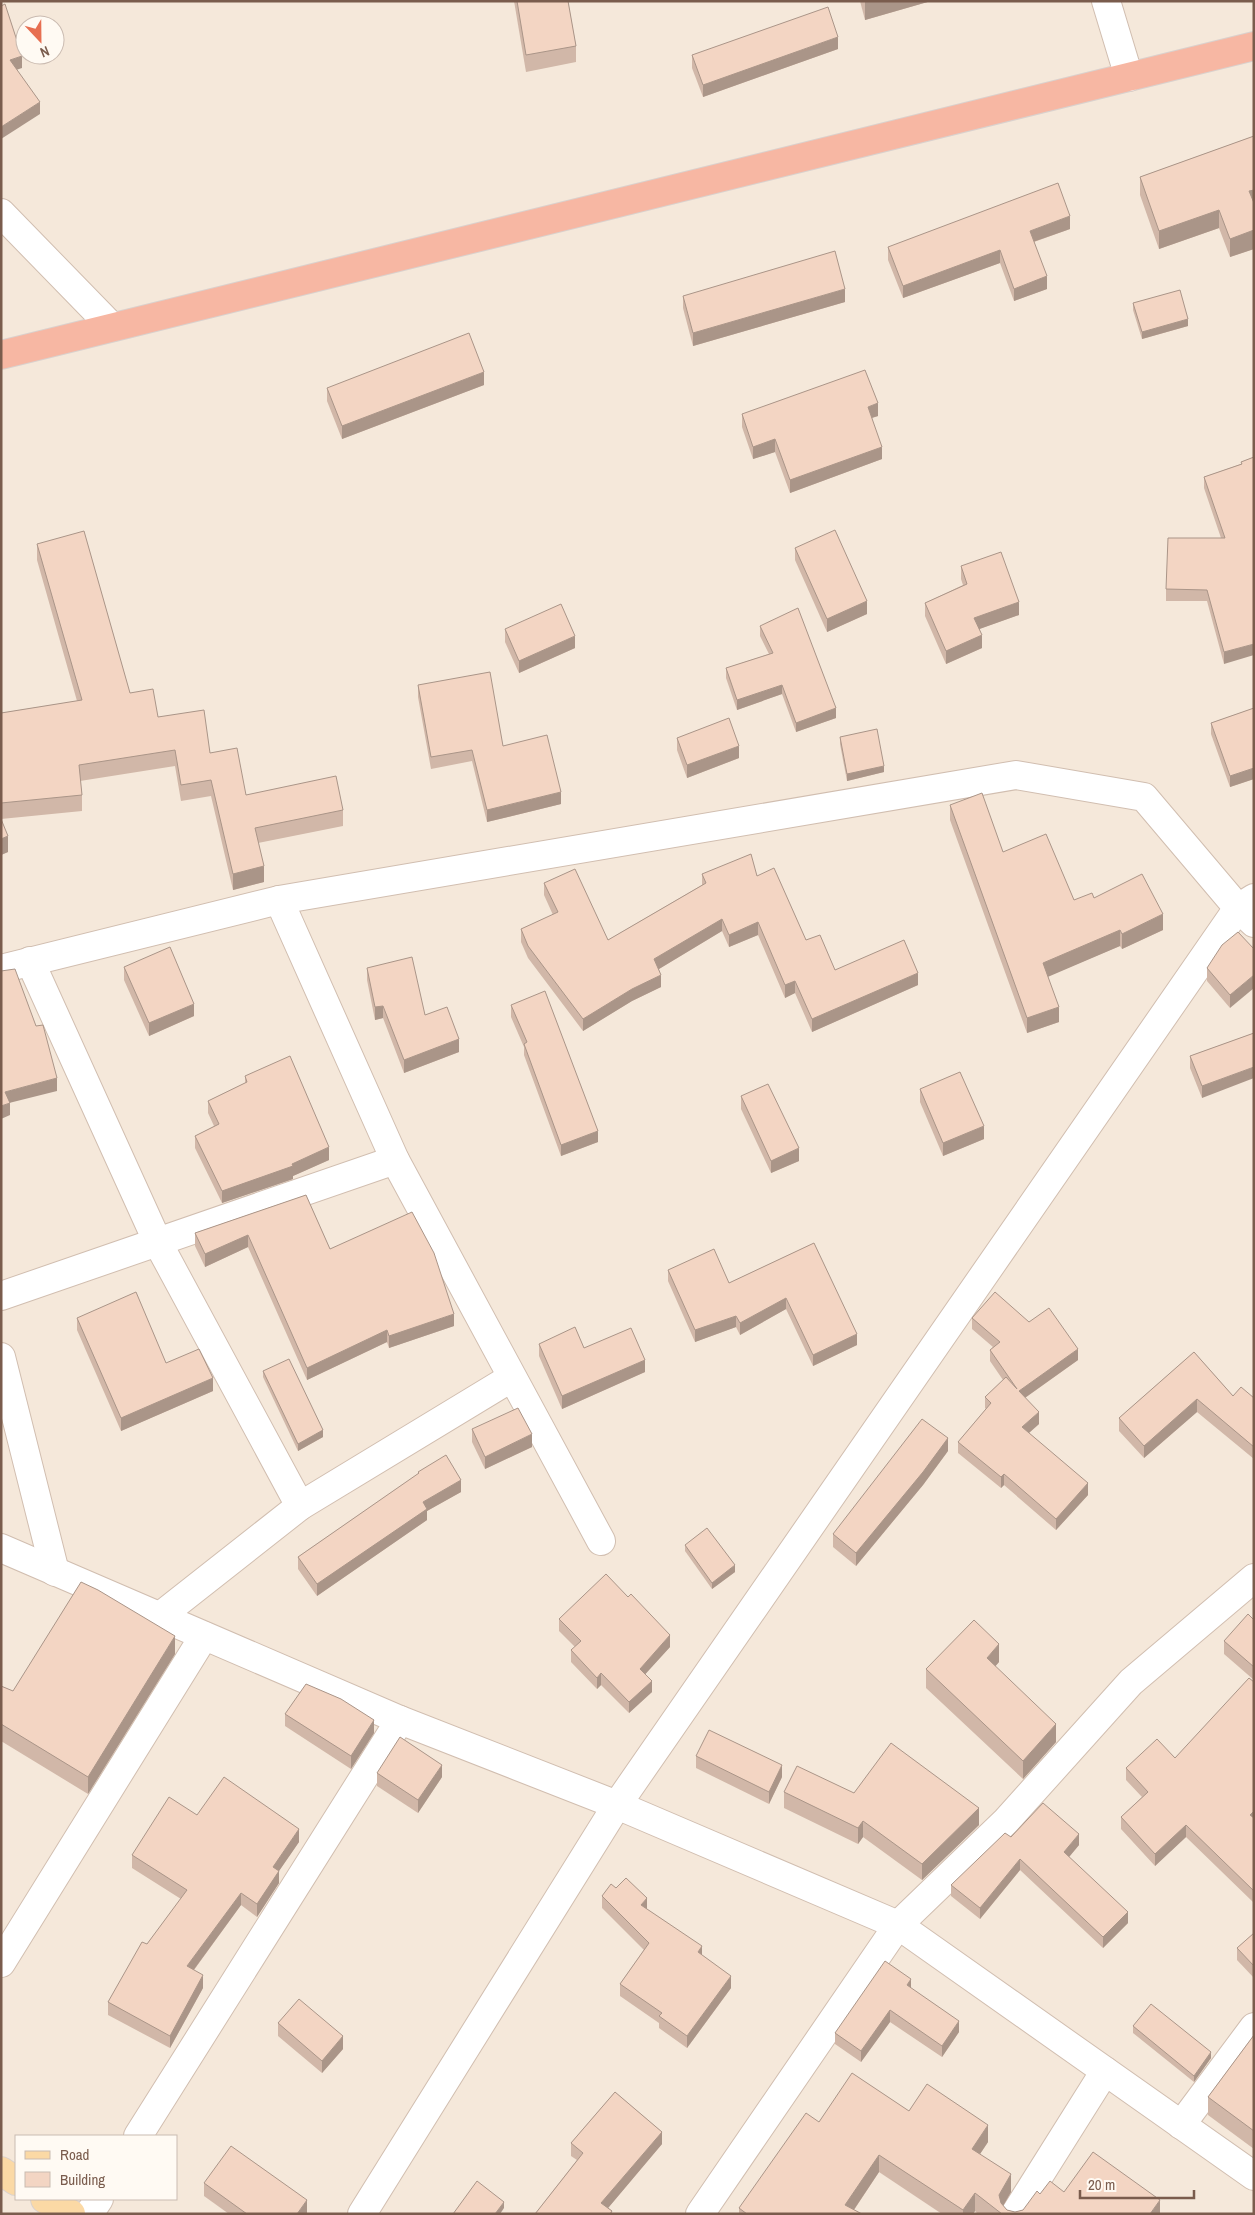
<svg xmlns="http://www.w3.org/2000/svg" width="1255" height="2215" viewBox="0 0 1255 2215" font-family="'Archivo Narrow',sans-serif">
<rect width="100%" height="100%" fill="#fdf6ec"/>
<!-- residential -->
<path fill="#f5e8da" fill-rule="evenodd" d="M1 1H1254V2214H1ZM25 25H55V55H25ZM16 2136H176V2199H16Z"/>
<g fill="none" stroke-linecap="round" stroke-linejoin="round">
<defs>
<g id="minor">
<polyline points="1106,1 1129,77"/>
<polyline points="1,213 112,327"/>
<polyline points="279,900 395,1160 601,1541"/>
<polyline points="30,961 158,1243 300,1506"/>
<polyline points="1,969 279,900 1016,775 1144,797 1238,908 1254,923"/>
<polyline points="1,1296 395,1160"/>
<polyline points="1,1357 55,1572"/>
<polyline points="1,1548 400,1720 617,1805 898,1925 1254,2176"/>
<polyline points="159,1617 300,1506 511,1378"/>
<polyline points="1,1963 204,1636"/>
<polyline points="1181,2125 1254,2027"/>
<polyline points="138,2136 400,1720"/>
<polyline points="89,2214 99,2199"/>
<polyline points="362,2214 617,1805 1238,908 1254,898"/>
<polyline points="700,2214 898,1925 1006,1821 1131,1682 1254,1578"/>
<polyline points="1015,2214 1105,2071"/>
</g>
<g id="major">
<polyline points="1,2171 16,2181"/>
<polyline points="45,2199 71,2214"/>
</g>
<polyline id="highway" points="1,355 1254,46"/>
</defs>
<!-- minor casing -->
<use href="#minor" stroke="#d1beb0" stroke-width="30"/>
<!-- major casing -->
<use href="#major" stroke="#dad1cd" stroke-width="30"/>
<!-- highway casing -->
<use href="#highway" stroke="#dad1cd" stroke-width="30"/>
<!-- minor -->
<use href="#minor" stroke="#fff" stroke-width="28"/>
<!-- major -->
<use href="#major" stroke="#fbd9a5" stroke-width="28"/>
<!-- highway -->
<use href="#highway" stroke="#f7b7a3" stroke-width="28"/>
</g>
<!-- wall -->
<g fill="#d1b7a8">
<polygon points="514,1 568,1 576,46 576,62 526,72"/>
<polygon points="860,1 931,1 865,20"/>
<polygon points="838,49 703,97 692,68 692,55"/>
<polygon points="1254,136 1254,249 1230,257 1219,228 1159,249 1140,195 1140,177"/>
<polygon points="1070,229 1034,242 1047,289 1014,301 1000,263 903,298 888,260 888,247"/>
<polygon points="683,296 845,302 693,346 683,308"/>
<polygon points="1133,303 1188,326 1142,339 1133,310"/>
<polygon points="484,385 342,439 327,401 327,388"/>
<polygon points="742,414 878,416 872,418 882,459 790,493 775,452 753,459 742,427"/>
<polygon points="1254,457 1224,664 1207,601 1166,601 1166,589 1221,538 1204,488 1204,477 1241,464 1241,462"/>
<polygon points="37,544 130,693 158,717 210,753 246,795 343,810 343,826 258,843 264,882 233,890 211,796 181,801 175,766 80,781 82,795 82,811 1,819 8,852 1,855 1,713 77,701 37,560"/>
<polygon points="795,548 867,614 827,632 795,560"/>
<polygon points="961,566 1019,615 979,629 982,648 946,664 925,616 925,603 963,585 961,579"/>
<polygon points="760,626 836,718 796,732 782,694 737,710 726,678 726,668 769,654 760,636"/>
<polygon points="505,629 575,648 519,673 505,642"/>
<polygon points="418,685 503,746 561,804 487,822 472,761 431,769 418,697"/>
<polygon points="1254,708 1254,779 1230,787 1211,734 1211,723"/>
<polygon points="840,737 884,772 847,781 840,744"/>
<polygon points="677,738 739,758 687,778 677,750"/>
<polygon points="950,805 1003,852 1074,900 1094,898 1163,930 1122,949 1120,946 1048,976 1059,1022 1027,1033 950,820"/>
<polygon points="702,874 757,876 806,940 835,970 918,985 812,1032 795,993 785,998 758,935 729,947 722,931 659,969 661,987 632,1001 583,1031 528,958 521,942 521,929 553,915 544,895 544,883 608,940 702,885"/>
<polygon points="1238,932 1230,1008 1207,981 1207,968"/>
<polygon points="124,967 194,1016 149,1036 124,980"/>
<polygon points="367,968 459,1052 404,1073 383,1018 375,1020 367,980"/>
<polygon points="511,1005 598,1142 561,1156 524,1055 524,1047 511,1017"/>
<polygon points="1254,1033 1202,1098 1190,1068 1190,1056"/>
<polygon points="245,1076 329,1160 293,1176 293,1179 222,1203 195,1148 195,1136 214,1126 208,1113 208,1101 245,1083"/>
<polygon points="920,1089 984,1139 943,1156 920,1102"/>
<polygon points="741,1096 799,1161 771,1173 741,1109"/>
<polygon points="306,1195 330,1249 454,1326 389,1348 387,1342 307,1380 248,1247 205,1267 195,1246 195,1233"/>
<polygon points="814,1243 857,1345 813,1366 786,1309 740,1335 736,1327 695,1342 668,1281 668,1270 729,1283"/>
<polygon points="77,1318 213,1391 121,1431 77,1330"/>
<polygon points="972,1318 1029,1322 1078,1360 1025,1398 1039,1424 1029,1433 1088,1495 1056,1530 1004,1485 1001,1488 958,1453 958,1442 986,1409 985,1408 985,1397 1003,1380 990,1361 990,1350 993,1347 972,1329"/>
<polygon points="539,1344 584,1348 645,1372 562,1409 539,1356"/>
<polygon points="1194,1352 1233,1396 1254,1398 1254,1459 1197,1412 1144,1458 1119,1431 1119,1418"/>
<polygon points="263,1371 323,1437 298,1451 263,1377"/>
<polygon points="472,1429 532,1447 485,1469 472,1442"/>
<polygon points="948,1451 923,1485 856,1566 833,1547 833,1534"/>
<polygon points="418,1472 461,1492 427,1511 427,1520 317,1596 298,1569 298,1557 418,1474"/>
<polygon points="685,1545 735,1572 712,1589 685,1551"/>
<polygon points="559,1619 670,1647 645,1674 652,1692 629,1713 601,1685 597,1689 571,1662 571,1650 575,1647 559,1631"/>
<polygon points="1254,1620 1254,1680 1224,1654 1224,1641"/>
<polygon points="175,1654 88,1794 1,1741 1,1686 13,1691"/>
<polygon points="999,1662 995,1666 1056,1742 1023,1779 926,1688 926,1669"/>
<polygon points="1254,1682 1254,1903 1186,1837 1155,1866 1121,1829 1121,1817 1142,1797 1126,1780 1126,1768 1175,1758"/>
<polygon points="285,1714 374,1733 351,1769 285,1726"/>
<polygon points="696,1756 782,1777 769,1804 696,1768"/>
<polygon points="377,1773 442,1777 418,1813 377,1786"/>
<polygon points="784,1792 854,1793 979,1825 922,1880 863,1837 858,1844 784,1808"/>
<polygon points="197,1815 299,1842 279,1871 279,1883 257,1917 241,1905 194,1970 203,1988 170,2048 108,2015 108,2002 147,1944 181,1899 132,1868 132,1855"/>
<polygon points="1011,1837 1079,1845 1069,1857 1128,1923 1103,1948 1020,1870 980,1919 951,1896 951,1885"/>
<polygon points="602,1896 647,1909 702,1955 731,1988 687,2048 659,2028 659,2023 620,1996 620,1984 644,1950 602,1908"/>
<polygon points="1254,1933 1254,1978 1237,1960 1237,1948"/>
<polygon points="911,1988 959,2032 942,2057 890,2022 861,2062 835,2044 835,2033"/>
<polygon points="278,2023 343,2049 322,2073 278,2036"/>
<polygon points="1133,2026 1211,2058 1194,2082 1133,2033"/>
<polygon points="1254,2035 1254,2149 1208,2115 1208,2097"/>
<polygon points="615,2092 662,2132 662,2144 608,2208 612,2211 612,2214 535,2214 577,2160 571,2156 571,2143"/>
<polygon points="909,2111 988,2142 980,2154 1011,2192 1003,2206 1007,2210 1015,2212 1023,2210 1040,2194 1064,2192 1160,2214 978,2214 975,2211 973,2214 942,2214 879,2172 854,2210 862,2214 739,2214 739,2208 819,2122"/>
<polygon points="204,2183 307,2213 306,2214 229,2214 204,2196"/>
</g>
<!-- shaded-wall -->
<g fill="#aa9588">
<polygon points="865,1 931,1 865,20"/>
<polygon points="838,37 838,49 703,97 703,85"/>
<polygon points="22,56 22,68 10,72 10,60"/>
<polygon points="40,102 40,114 1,139 1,127"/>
<polygon points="1254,190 1254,208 1249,191"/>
<polygon points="1219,210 1219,228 1159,249 1159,231"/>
<polygon points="1070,216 1070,229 1030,243 1030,231"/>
<polygon points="1254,230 1254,249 1230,257 1230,239"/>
<polygon points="1000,250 1000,263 903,298 903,286"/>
<polygon points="1047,276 1047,289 1014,301 1014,289"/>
<polygon points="845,289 845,302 693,346 693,333"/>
<polygon points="1188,319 1188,326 1142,339 1142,332"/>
<polygon points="484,372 484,385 342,439 342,426"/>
<polygon points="878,403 878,416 868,419 868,407"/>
<polygon points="775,439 775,452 753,459 753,447"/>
<polygon points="882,447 882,459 790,493 790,480"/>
<polygon points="867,601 867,614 827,632 827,619"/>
<polygon points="1019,602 1019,615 974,631 974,618"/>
<polygon points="982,635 982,648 946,664 946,651"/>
<polygon points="575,636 575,648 519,673 519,661"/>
<polygon points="1254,644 1254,655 1224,664 1224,652"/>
<polygon points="782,685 782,694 737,710 737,700"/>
<polygon points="836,708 836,718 796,732 796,723"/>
<polygon points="739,746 739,758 687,778 687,765"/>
<polygon points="884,766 884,772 847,781 847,774"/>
<polygon points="1254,768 1254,779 1230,787 1230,776"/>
<polygon points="561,792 561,804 487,822 487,810"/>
<polygon points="8,836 8,852 1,855 1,839"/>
<polygon points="264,866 264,882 233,890 233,874"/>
<polygon points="1163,914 1163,930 1122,949 1122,934"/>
<polygon points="722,919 722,931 654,972 654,959"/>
<polygon points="758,922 758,935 729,947 729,935"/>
<polygon points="1120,930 1120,946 1043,979 1043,963"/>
<polygon points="918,973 918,985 812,1032 812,1019"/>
<polygon points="661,975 661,987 632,1001 583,1031 583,1019 632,989"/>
<polygon points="1254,975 1254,988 1230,1008 1230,995"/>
<polygon points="795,981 795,993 785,998 785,985"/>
<polygon points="194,1004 194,1016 149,1036 149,1023"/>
<polygon points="383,1006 383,1018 375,1020 375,1007"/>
<polygon points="1059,1007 1059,1022 1027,1033 1027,1018"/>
<polygon points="459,1039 459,1052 404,1073 404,1060"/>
<polygon points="1254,1067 1254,1078 1202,1098 1202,1086"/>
<polygon points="57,1078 57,1091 5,1104 5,1092"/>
<polygon points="10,1103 10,1115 1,1119 1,1106"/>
<polygon points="984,1126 984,1139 943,1156 943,1143"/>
<polygon points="598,1131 598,1142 561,1156 561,1145"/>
<polygon points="329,1147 329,1160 293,1176 293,1179 222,1203 222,1191 292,1164"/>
<polygon points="799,1148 799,1161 771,1173 771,1161"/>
<polygon points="248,1235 248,1247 205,1267 205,1254"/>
<polygon points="786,1298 786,1309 740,1335 740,1323"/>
<polygon points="454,1314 454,1326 389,1348 389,1336"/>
<polygon points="736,1316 736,1327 695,1342 695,1330"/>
<polygon points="387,1330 387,1342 307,1380 307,1368"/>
<polygon points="857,1334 857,1345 813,1366 813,1355"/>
<polygon points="1078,1349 1078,1360 1019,1402 1019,1391"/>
<polygon points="645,1360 645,1372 562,1409 562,1396"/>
<polygon points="213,1378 213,1391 121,1431 121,1418"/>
<polygon points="1197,1399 1197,1412 1144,1458 1144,1446"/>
<polygon points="1039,1412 1039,1424 1022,1439 1022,1427"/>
<polygon points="323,1430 323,1437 298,1451 298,1444"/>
<polygon points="532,1434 532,1447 485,1469 485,1457"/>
<polygon points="948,1438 948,1451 923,1485 856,1566 856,1553"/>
<polygon points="1004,1474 1004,1485 1001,1488 1001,1477"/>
<polygon points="461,1480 461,1492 427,1511 427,1520 317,1596 317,1584 423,1502"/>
<polygon points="1088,1483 1088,1495 1056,1530 1056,1519"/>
<polygon points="735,1565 735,1572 712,1589 712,1583"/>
<polygon points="670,1635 670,1647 640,1680 640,1669"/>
<polygon points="175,1636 175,1654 88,1794 88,1777"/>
<polygon points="999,1644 999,1662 987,1676 987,1658"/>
<polygon points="601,1673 601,1685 597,1689 597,1678"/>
<polygon points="652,1681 652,1692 629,1713 629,1702"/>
<polygon points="374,1720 374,1733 351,1769 351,1756"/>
<polygon points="1056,1724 1056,1742 1023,1779 1023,1761"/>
<polygon points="442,1765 442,1777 418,1813 418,1800"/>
<polygon points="782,1765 782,1777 769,1804 769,1792"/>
<polygon points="979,1808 979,1825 922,1880 922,1864"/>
<polygon points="1254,1811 1254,1823 1250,1815"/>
<polygon points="863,1821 863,1837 858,1844 858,1828"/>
<polygon points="1186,1825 1186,1837 1155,1866 1155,1854"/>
<polygon points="299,1829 299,1842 279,1871 279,1883 257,1917 257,1904 273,1867"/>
<polygon points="1079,1834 1079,1845 1064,1863 1064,1852"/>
<polygon points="1020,1859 1020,1870 980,1919 980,1908"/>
<polygon points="241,1893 241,1905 187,1979 187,1966"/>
<polygon points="647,1898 647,1910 641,1905"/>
<polygon points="1128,1912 1128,1923 1103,1948 1103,1937"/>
<polygon points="702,1946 702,1958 698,1952"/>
<polygon points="203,1975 203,1988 170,2048 170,2036"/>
<polygon points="731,1976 731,1988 687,2048 687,2036"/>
<polygon points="911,1979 911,1991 907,1985"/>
<polygon points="890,2010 890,2022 861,2062 861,2051"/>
<polygon points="959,2021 959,2032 942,2057 942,2046"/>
<polygon points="343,2036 343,2049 322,2073 322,2061"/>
<polygon points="1211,2052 1211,2058 1194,2082 1194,2076"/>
<polygon points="988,2125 988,2142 972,2166 972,2149"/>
<polygon points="662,2132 662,2144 603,2214 601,2203"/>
<polygon points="879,2155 879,2172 851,2214 845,2205"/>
<polygon points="1011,2174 1011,2192 999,2213 999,2195"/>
<polygon points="975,2193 975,2211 973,2214 963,2214 963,2210"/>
<polygon points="307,2200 307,2213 306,2214 297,2214"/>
<polygon points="1160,2200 1160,2214 1150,2214"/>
<polygon points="504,2202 504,2208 500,2214 495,2214"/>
</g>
<!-- building -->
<g fill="#f3d5c3" stroke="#aa9588">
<polygon points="517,1 568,1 576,46 526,55"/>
<polygon points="5,4 22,56 10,60 40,102 1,127 1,6"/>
<polygon points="828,7 838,37 703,85 692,55"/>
<polygon points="1254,136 1254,190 1249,191 1254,203 1254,230 1230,239 1219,210 1159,231 1140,177"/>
<polygon points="1058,183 1070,216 1030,231 1047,276 1014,289 1000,250 903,286 888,247"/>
<polygon points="835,251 845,289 693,333 683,296"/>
<polygon points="1180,290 1188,319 1142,332 1133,303"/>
<polygon points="469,333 484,372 342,426 327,388"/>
<polygon points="865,370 878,403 868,407 882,447 790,480 775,439 753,447 742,414"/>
<polygon points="1254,457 1254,644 1224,652 1207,590 1166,589 1168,538 1225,538 1204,477 1242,464 1241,462"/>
<polygon points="835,530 867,601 827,619 795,548"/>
<polygon points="84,531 130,693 153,689 158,717 204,710 210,753 237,748 246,795 336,776 343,810 255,828 264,866 233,874 211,780 181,785 175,750 79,765 82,795 1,803 1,713 82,700 37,544"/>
<polygon points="1001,552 1019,602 974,618 982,635 946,651 925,603 967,584 961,566"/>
<polygon points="561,604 575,636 519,661 505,629"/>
<polygon points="798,608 836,708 796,723 782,685 737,700 726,668 773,653 760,626"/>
<polygon points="490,672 503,746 547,735 561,792 487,810 472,750 431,757 418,685"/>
<polygon points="1254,708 1254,768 1230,776 1211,723"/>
<polygon points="729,718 739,746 687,765 677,738"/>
<polygon points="877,729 884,766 847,774 840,737"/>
<polygon points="982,793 1003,852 1046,834 1074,900 1092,893 1094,898 1142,874 1163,914 1122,934 1120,930 1043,963 1059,1007 1027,1018 950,805"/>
<polygon points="1,819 8,836 1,839"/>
<polygon points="751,854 757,876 774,868 806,940 820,935 835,970 904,940 918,973 812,1019 795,981 785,985 758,922 729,935 722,919 654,959 661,975 632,989 583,1019 528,946 521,929 558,912 544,883 575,869 608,940 706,883 702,874"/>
<polygon points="1238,932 1254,949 1254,975 1230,995 1207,968 1222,945"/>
<polygon points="170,947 194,1004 149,1023 124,967"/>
<polygon points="412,957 425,1015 447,1007 459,1039 404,1060 383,1006 375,1007 367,968"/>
<polygon points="15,969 36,1026 43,1025 57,1078 5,1092 10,1103 1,1106 1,971"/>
<polygon points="545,991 598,1131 561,1145 524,1044 527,1042 511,1005"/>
<polygon points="1254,1033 1254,1067 1202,1086 1190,1056"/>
<polygon points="290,1056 329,1147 292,1164 293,1166 222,1191 195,1136 219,1124 208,1101 247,1082 245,1076"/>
<polygon points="960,1072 984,1126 943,1143 920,1089"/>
<polygon points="768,1084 799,1148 771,1161 741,1096"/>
<polygon points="306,1195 330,1249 412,1212 434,1253 454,1314 389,1336 387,1330 307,1368 248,1235 205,1254 195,1233"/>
<polygon points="814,1243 857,1334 813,1355 786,1298 740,1323 736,1316 695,1330 668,1270 714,1249 729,1283"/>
<polygon points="136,1292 166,1363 199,1349 213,1378 121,1418 77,1318"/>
<polygon points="995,1292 1029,1322 1049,1308 1078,1349 1019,1391 1039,1412 1022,1427 1088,1483 1056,1519 1004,1474 1001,1477 958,1442 991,1403 985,1397 1006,1377 1017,1389 990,1350 1000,1342 972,1318"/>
<polygon points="575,1327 584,1348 631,1328 645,1360 562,1396 539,1344"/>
<polygon points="1194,1352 1233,1396 1241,1387 1254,1398 1254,1447 1197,1399 1144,1446 1119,1418"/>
<polygon points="289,1359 323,1430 298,1444 263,1371"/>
<polygon points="518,1408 532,1434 485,1457 472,1429"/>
<polygon points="922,1419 948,1438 923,1472 856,1553 833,1534"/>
<polygon points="446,1455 461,1480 423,1502 427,1509 317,1584 298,1557 419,1473 418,1472"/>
<polygon points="707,1528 735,1565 712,1583 685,1545"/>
<polygon points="606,1574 628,1597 631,1594 670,1635 640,1669 652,1681 629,1702 601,1673 597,1678 571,1650 581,1641 559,1619"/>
<polygon points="81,1582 98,1590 175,1636 88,1777 1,1724 1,1686 13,1691"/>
<polygon points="1248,1614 1254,1620 1254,1667 1224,1641"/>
<polygon points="974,1620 999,1644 987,1658 1056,1724 1023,1761 926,1669"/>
<polygon points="1249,1678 1254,1682 1254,1811 1250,1815 1254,1818 1254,1891 1186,1825 1155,1854 1121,1817 1148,1792 1126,1768 1157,1739 1175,1758"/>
<polygon points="306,1684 341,1699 374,1720 351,1756 285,1714"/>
<polygon points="709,1730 782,1765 769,1792 696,1756"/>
<polygon points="400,1737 442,1765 418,1800 377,1773"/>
<polygon points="891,1743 979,1808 922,1864 863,1821 858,1828 784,1792 797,1766 854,1793"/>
<polygon points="224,1777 299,1829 273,1867 279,1871 257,1904 241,1893 187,1966 203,1975 170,2036 108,2002 142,1942 147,1944 187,1890 132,1855 169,1797 197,1815"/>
<polygon points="1043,1803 1079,1834 1064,1852 1128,1912 1103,1937 1020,1859 980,1908 951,1885 1005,1833 1011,1837"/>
<polygon points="626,1878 647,1898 641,1905 702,1946 698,1952 731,1976 687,2036 659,2016 662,2013 620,1984 649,1943 602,1896 611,1884 616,1888"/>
<polygon points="1254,1933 1254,1966 1237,1948"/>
<polygon points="885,1961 911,1979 907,1985 959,2021 942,2046 890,2010 861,2051 835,2033"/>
<polygon points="299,1999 343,2036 322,2061 278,2023"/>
<polygon points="1151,2004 1211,2052 1194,2076 1133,2026"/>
<polygon points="1254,2035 1254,2131 1208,2097"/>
<polygon points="852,2073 909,2111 927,2084 988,2125 972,2149 1011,2174 999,2195 1001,2203 1007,2210 1015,2212 1023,2210 1037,2191 1040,2194 1050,2181 1064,2192 1093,2152 1160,2200 1150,2214 1002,2214 975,2193 963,2210 879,2155 845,2205 862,2214 747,2214 739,2208 806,2113 819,2122"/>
<polygon points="615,2092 662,2132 601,2203 612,2211 610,2214 535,2214 583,2153 571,2143"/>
<polygon points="231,2146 307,2200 297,2214 247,2214 204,2183"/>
<polygon points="477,2181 504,2202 495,2214 453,2214"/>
</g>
<!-- border -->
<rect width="1255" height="2215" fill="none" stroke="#7a5c4d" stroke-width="5"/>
<!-- legend -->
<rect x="15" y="2135" width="162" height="65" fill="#fffaf3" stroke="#cabbb1"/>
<rect x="25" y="2151" width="25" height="8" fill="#fbd9a5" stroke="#cabbb1"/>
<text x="60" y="2160" font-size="15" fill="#7a5c4d">Road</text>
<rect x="25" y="2172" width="25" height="15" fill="#f3d5c3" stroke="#cabbb1"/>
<text x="60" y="2185" font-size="15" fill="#7a5c4d">Building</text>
<!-- north arrow -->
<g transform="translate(40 40) rotate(158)"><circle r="24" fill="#fffaf3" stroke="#cabbb1"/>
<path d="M0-4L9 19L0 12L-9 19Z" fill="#e76f51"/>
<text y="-8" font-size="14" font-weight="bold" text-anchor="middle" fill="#7a5c4d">N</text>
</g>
<!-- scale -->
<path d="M1080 2190v8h114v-8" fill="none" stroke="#7a5c4d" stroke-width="2.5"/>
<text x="1088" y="2190" font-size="15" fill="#7a5c4d" stroke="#fffaf3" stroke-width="4" paint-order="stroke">20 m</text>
</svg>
